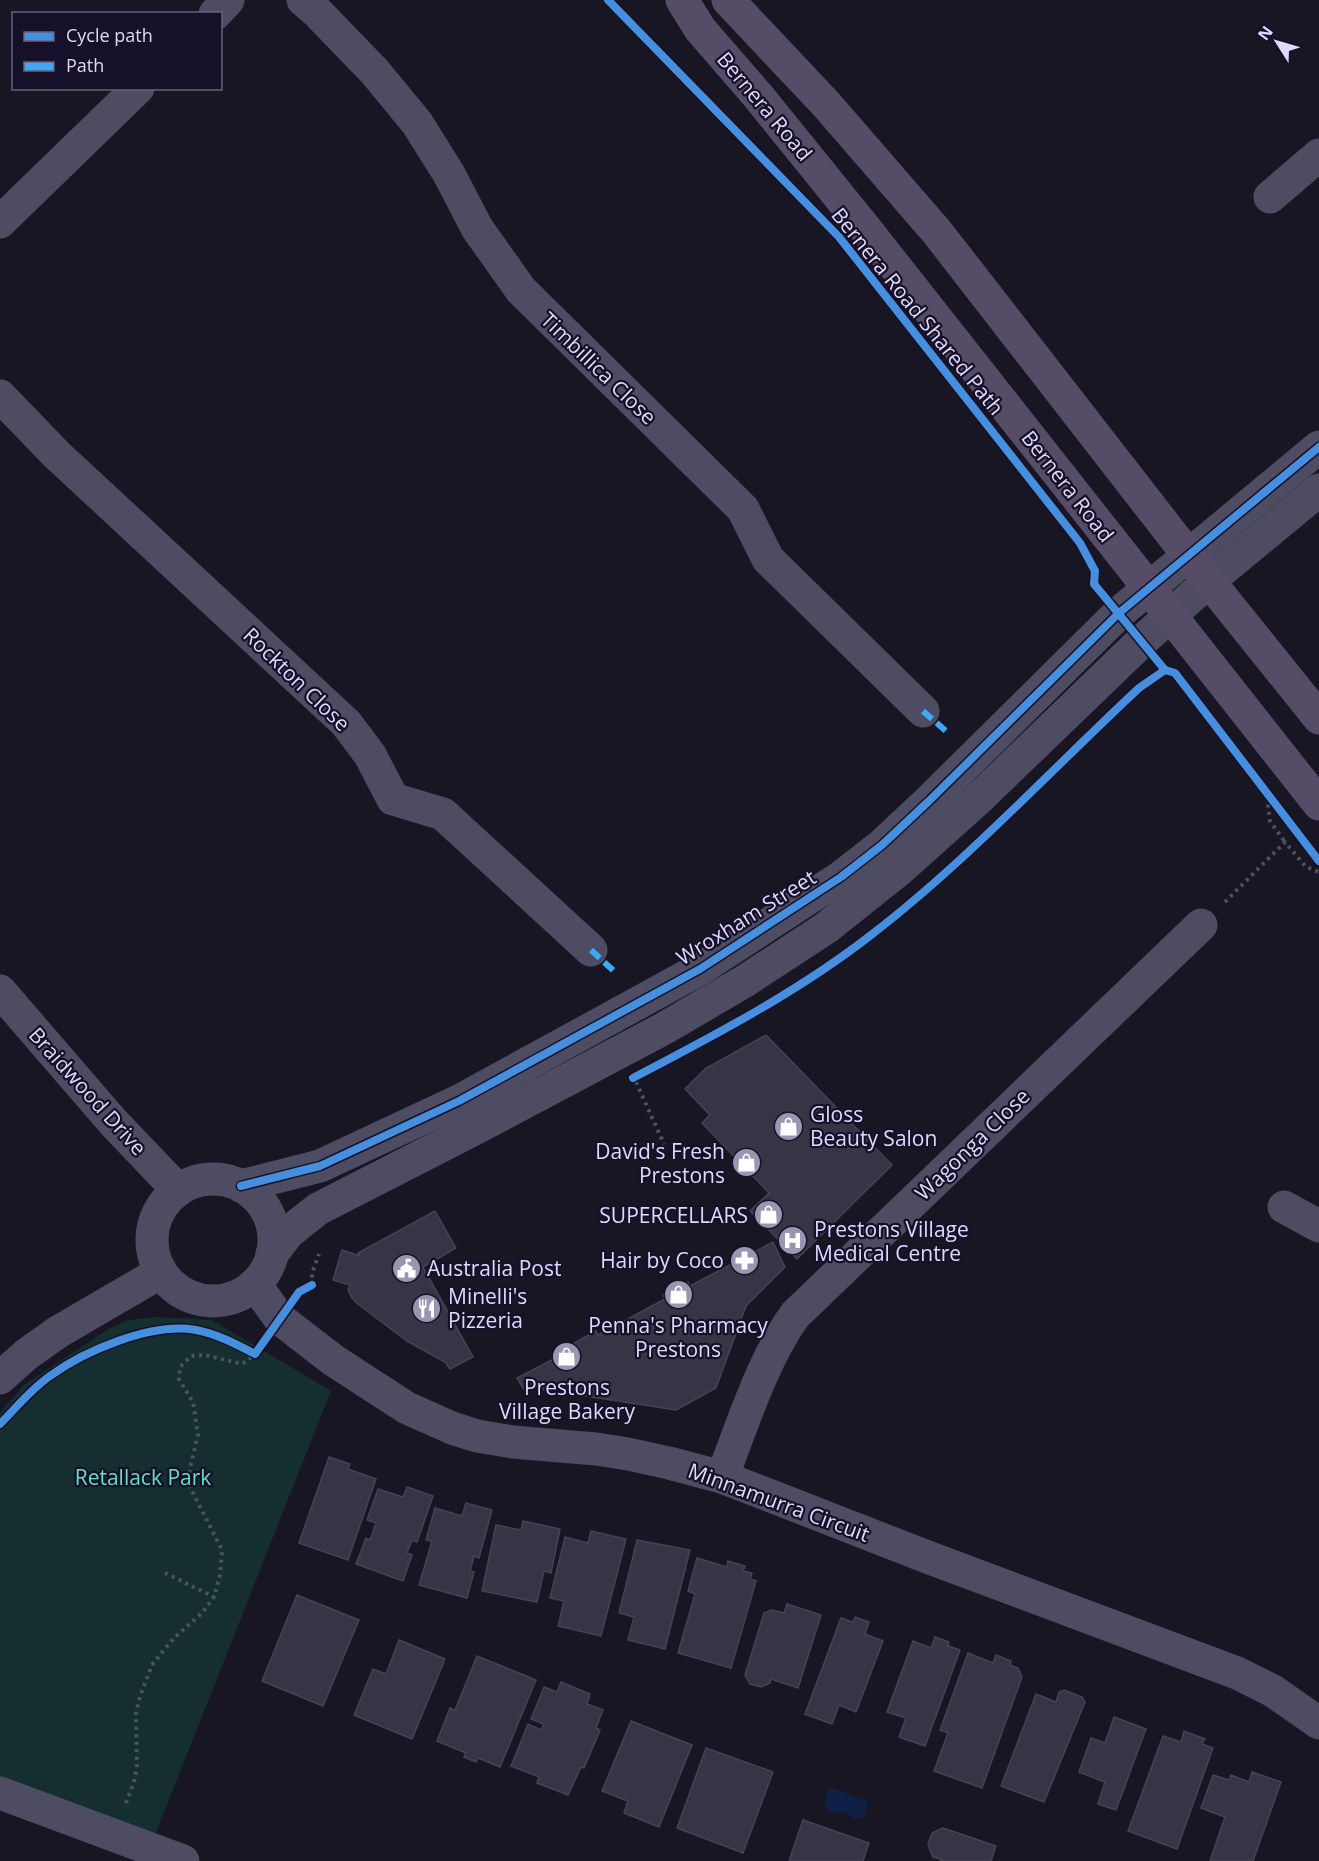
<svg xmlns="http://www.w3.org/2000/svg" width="1319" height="1861" viewBox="0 0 1319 1861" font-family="'Open Sans',sans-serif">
<rect width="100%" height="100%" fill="#191623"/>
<!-- green -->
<polygon fill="#152e30" points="158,1317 212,1320 331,1391 155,1835 0,1780 0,1413 24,1385 107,1330 128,1320"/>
<!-- water -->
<polygon fill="#0f2046" points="832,1788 867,1801 868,1804 864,1817 855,1819 845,1812 832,1813 826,1809 824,1802 829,1789"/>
<!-- building -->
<g fill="#383445" stroke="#464156" stroke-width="1.5">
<polygon points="766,1035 892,1165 797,1259 750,1211 769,1193 702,1123 710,1115 685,1089 706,1068"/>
<polygon points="435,1211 456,1248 423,1267 473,1357 450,1369 445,1362 407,1341 358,1304 352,1298 348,1290 350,1285 333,1280 342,1250 360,1256 358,1253"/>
<polygon points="773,1242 785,1267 746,1306 716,1388 676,1410 534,1388 526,1393 517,1378 571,1350 569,1346 594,1332 596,1331 598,1335 665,1299 663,1295 682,1285 688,1282 690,1286"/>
<polygon points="329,1457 350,1464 348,1469 376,1479 348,1560 299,1543"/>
<polygon points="407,1487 433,1496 417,1542 412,1540 407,1553 412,1555 403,1581 356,1564 366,1538 370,1540 376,1523 367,1520 378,1489 403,1497"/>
<polygon points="466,1503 492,1510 479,1558 474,1556 470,1571 474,1572 467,1598 419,1585 432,1541 426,1540 435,1508 462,1516"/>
<polygon points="523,1521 560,1529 551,1573 544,1571 537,1602 482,1591 496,1525 521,1530"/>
<polygon points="591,1531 626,1539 601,1636 558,1626 564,1601 550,1598 565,1537 588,1543"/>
<polygon points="637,1540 690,1550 665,1649 628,1640 634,1617 619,1613"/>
<polygon points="697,1558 727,1567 728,1561 745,1566 743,1571 752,1573 750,1579 756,1581 731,1668 678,1653 695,1594 688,1591"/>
<polygon points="297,1595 359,1620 323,1706 262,1681"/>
<polygon points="787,1604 821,1615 798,1688 771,1679 770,1683 761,1687 750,1684 745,1675 764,1613 772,1610 784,1613"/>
<polygon points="855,1617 869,1622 865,1634 883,1641 856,1712 839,1705 832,1724 805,1714 841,1618 853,1622"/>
<polygon points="935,1637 949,1642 948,1646 960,1650 925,1746 899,1737 906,1718 887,1712 913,1641 931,1648"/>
<polygon points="399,1640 445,1659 412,1739 354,1715 373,1669 386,1674"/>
<polygon points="968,1653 993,1663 996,1655 1011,1661 1010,1665 1018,1668 1022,1677 982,1788 934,1771 948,1733 940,1730"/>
<polygon points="477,1656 536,1680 500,1767 478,1758 476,1762 464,1757 466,1753 437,1741 450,1708 455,1710"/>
<polygon points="561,1682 590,1694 587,1704 603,1710 596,1728 600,1730 584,1768 581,1767 568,1795 537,1783 539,1777 511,1766 528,1724 541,1730 544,1724 531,1719 544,1687 557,1692"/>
<polygon points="1064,1690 1082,1697 1085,1702 1044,1802 1001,1786 1036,1694 1056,1702 1059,1692"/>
<polygon points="1114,1717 1146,1729 1116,1810 1098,1804 1105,1782 1079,1772 1091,1738 1105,1743"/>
<polygon points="631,1721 692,1745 659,1827 624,1813 628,1801 602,1791"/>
<polygon points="1184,1731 1205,1739 1202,1744 1213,1748 1177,1849 1128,1831 1163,1736 1181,1742"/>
<polygon points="706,1748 773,1772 743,1853 677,1828"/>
<polygon points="1252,1772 1281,1782 1253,1861 1210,1861 1225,1817 1201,1808 1213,1775 1229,1780 1231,1775 1249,1782"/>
<polygon points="803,1820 869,1843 863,1861 789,1861"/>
<polygon points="943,1828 996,1846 991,1861 940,1861 941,1859 933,1857 928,1845 932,1833"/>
</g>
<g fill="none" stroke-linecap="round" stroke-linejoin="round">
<!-- path -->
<g stroke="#495463" stroke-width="4" stroke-dasharray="3 4.5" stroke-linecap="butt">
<polyline points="1267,797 1270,821 1285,842"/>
<polyline points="1225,902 1285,842 1306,867 1319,872"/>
<polyline points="636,1082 664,1144"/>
<polyline points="312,1285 312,1273 319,1254"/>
<polyline points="165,1573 214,1597"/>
<polyline points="126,1803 134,1782 137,1766 136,1714 140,1696 152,1665 173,1639 202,1613 214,1597 220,1575 222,1550 189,1485 190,1468 198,1435 193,1402 179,1379 180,1367 191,1356 205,1355 242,1364 255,1354"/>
</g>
<!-- minor -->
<g stroke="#4e4c63" stroke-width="33">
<polyline points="303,0 317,12 375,72 417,123 449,174 477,228 521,290 743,509 768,559 923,711"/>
<polyline points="215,14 228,0"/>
<polyline points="1270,197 1319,155"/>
<polyline points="0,222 138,88"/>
<polyline points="0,396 56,454 346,723 370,755 393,799 443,814 591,950"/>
<polyline points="0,991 113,1122 178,1190"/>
<circle cx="213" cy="1240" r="61"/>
<polyline points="241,1186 320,1166 459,1101 700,969 841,877 882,845 930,800 1119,613 1319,447"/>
<polyline points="1284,1207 1319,1226"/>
<polyline points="272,1254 289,1232 318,1209 476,1128 663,1029 745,981 826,928 900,869 976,801 1142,641 1209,581 1319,490"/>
<polyline points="255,1284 280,1319 333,1360 407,1408 452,1428 477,1436 513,1442 596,1449 628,1454 669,1463 722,1477 930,1558 1237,1673 1273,1691 1319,1723"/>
<polyline points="0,1378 27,1354 58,1332 161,1272"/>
<path d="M722 1477C743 1424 762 1361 795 1315L1201 925"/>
<polyline points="0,1793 183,1861"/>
</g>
<!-- major -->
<g stroke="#574c68" stroke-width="33">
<polyline points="682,0 700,29 758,96 868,232 1319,804"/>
<polyline points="728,0 826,104 937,232 1188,555 1319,718"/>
</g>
<!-- quiet -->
<g stroke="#3fa9f5" stroke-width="6" stroke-dasharray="12 6" stroke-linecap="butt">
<polyline points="923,711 947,732"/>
<polyline points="591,950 616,973"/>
</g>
<defs>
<g id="cycleway">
<polyline points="608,0 839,237 1080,543 1095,571 1094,584 1165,670"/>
<polyline points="1165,670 1175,673 1319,861"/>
<path d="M633 1078C715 1035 798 992 871 935 967 861 1050 771 1139 688L1165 670"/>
<polyline points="241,1186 320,1166 459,1101 700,969 841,877 882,845 930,800 1119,613 1319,447"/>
<path d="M0 1424C16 1408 31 1389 50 1376 84 1351 152 1322 196 1330 217 1334 236 1344 255 1354L299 1292 312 1285"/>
</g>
</defs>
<!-- cycleway casing -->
<use href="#cycleway" stroke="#161128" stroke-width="11"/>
<!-- cycleway -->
<use href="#cycleway" stroke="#468fdf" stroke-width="8"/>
</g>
<!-- icons -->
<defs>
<symbol id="shop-disc" viewBox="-11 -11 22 22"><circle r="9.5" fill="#9a95b1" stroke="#161128"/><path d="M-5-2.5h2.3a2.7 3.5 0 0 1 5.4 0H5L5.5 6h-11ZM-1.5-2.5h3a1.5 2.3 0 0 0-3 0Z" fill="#fff"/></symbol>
<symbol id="hospital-disc" viewBox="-11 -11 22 22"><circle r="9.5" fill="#9a95b1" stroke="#161128"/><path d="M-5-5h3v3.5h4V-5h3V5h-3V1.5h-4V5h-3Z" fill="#fff"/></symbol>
<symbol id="pharmacy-disc" viewBox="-11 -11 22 22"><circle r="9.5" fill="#9a95b1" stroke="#161128"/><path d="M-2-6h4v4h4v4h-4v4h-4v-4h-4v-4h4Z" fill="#fff"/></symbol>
<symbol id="civic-disc" viewBox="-11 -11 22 22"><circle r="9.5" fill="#9a95b1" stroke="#161128"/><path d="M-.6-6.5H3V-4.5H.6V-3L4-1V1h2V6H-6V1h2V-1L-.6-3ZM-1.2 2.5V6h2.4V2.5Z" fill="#fff"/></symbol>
<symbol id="restaurant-disc" viewBox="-11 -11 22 22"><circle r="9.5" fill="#9a95b1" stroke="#161128"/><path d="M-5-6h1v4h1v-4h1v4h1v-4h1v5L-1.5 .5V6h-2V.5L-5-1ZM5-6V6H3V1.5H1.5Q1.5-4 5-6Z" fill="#fff"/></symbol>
</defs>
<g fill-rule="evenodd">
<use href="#shop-disc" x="772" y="1110" width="33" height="33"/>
<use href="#shop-disc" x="730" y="1146" width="33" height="33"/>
<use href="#shop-disc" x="752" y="1198" width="33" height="33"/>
<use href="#hospital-disc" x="776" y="1224" width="33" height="33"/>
<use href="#pharmacy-disc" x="728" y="1244" width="33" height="33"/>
<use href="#civic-disc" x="390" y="1252" width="33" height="33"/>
<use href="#shop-disc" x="662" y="1278" width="33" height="33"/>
<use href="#restaurant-disc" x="410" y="1292" width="33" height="33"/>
<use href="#shop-disc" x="550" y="1340" width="33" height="33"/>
</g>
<g text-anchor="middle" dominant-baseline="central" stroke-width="4.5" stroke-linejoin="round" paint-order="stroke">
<!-- street labels -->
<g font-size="21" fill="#dfd9fe" stroke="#161128">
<text transform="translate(765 106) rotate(50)">Bernera Road</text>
<text transform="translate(918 311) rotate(51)">Bernera Road Shared Path</text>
<text transform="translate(599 368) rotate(44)">Timbillica Close</text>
<text transform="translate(1068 486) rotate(52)">Bernera Road</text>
<text transform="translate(297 679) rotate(44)">Rockton Close</text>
<text transform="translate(746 917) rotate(-32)">Wroxham Street</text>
<text transform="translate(88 1091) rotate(48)">Braidwood Drive</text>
<text transform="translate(972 1144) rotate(-44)">Wagonga Close</text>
<text transform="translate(779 1502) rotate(20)">Minnamurra Circuit</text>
</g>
<!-- poi labels -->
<g font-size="21" fill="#dfd9fe" stroke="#161128" text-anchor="start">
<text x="810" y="1114">Gloss<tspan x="810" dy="24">Beauty Salon</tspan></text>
<text x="725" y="1151" text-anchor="end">David's Fresh<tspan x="725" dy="24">Prestons</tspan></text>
<text x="748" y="1215" text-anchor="end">SUPERCELLARS</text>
<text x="814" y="1229">Prestons Village<tspan x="814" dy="24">Medical Centre</tspan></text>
<text x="724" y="1260" text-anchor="end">Hair by Coco</text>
<text x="427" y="1268">Australia Post</text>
<text x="448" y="1296">Minelli's<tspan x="448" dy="24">Pizzeria</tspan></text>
<text x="678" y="1325" text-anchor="middle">Penna's Pharmacy<tspan x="678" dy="24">Prestons</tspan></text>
<text x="567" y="1387" text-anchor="middle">Prestons<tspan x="567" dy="24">Village Bakery</tspan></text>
</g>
<!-- park labels -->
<g font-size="21" fill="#65dec6" stroke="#161128">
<text x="143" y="1477">Retallack Park</text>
</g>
</g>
<!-- legend -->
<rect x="12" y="12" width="210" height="78" fill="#161128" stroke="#66617e" stroke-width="1.5"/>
<rect x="24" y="32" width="30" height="9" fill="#468fdf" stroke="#66617e" stroke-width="1.5"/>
<text x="66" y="42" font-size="18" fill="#dfd9fe">Cycle path</text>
<rect x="24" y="62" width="30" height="9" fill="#3fa9f5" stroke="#66617e" stroke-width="1.5"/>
<text x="66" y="72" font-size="18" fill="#dfd9fe">Path</text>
<!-- north arrow -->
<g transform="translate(1277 42) rotate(307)" stroke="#161128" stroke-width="4.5" paint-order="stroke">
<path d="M0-4.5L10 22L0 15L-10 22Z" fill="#dfd9fe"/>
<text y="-9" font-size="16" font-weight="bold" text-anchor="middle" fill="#dfd9fe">N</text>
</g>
</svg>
